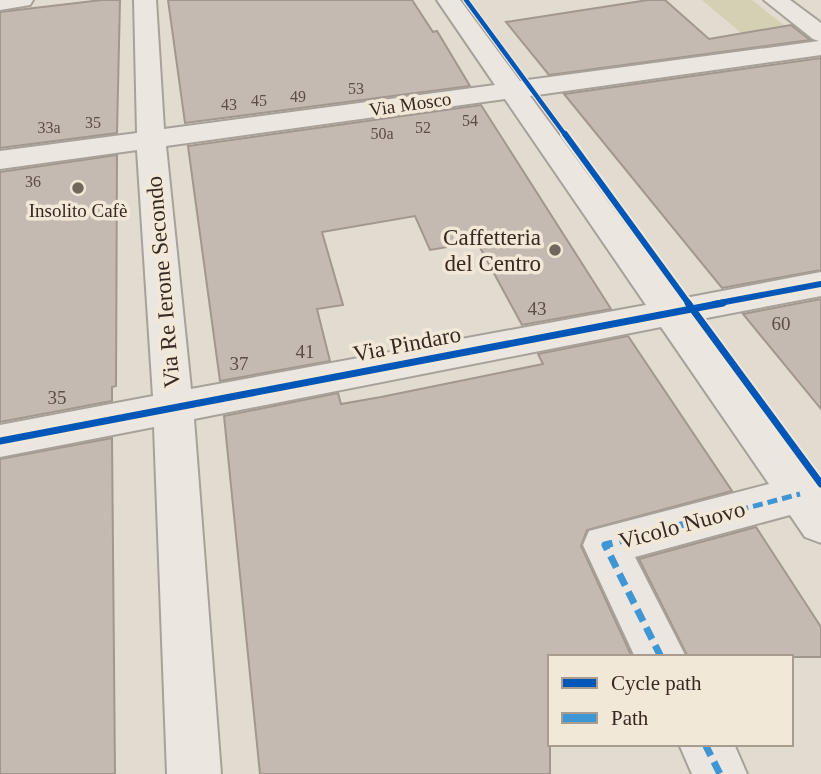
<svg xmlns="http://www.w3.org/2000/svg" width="821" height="774" font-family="Georgia,serif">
  <rect width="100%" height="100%" fill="#e2dbd0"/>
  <path fill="#d3d0b4" d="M 702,0 L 752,0 L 785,26 L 760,30 L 746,37 Z"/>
  <path fill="#c5bab1" stroke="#a2978f" stroke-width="2" d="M 102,0 L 120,0 L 117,133 L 0,148 L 0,12 Z
    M 168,0 L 412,0 L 433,32 L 437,31 L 470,86 L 185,123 Z
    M 648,0 L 665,0 L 709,39 L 791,25 L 810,40 L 549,75 L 506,22 Z
    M 821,58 L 821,270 L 722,288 L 564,94 Z
    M 481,105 L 611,309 L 522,325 L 477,242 L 430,250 L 415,216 L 322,232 L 343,305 L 317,309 L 330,361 L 220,381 L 188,146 Z
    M 117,155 L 116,386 L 112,387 L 112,401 L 0,422 L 0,172 Z
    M 821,299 L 821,409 L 743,314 Z
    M 628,336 L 732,491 L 587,530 L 581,546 L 632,657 L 550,657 L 550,774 L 260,774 L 224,416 L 338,393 L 341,404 L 381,397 L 543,364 L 538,354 Z
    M 112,438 L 115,774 L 0,774 L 0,459 Z
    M 756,527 L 821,627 L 821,657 L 688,657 L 639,559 Z"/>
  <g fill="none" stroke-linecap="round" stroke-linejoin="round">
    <defs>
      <path id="street" d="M 0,0 L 33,0 L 30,5 L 0,10 Z
        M 134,0 L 156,0 L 164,129 L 495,85 L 437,0 L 460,0 L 520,81 L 819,41 L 813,39 L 764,0 L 790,0 L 821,23 L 821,55 L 530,96 L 680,299 L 821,272 L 821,296 L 696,320 L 821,489 L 821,543 L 805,537 L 790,515 L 635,557 L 686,657 L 635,657 L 583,545 L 589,531 L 769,484 L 661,327 L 194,419 L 221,774 L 167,774 L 154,427 L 0,457 L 0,425 L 153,396 L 137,150 L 0,169 L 0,151 L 137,133 ZM 505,99 L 646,305 L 191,389 L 166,146 Z
        M 679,744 L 734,744 L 747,774 L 692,774 Z"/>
    </defs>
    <use href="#street" stroke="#a8a199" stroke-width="4"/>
    <use href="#street" fill="#ebe7e0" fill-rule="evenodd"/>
    <path stroke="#3e96d5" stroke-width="5" stroke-dasharray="10 5" stroke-linecap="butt" d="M 724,514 L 800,494"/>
    <path stroke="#3e96d5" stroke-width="7" stroke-dasharray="13 7" stroke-linecap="butt" d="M 661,657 L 605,545 L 730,512
      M 705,744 L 720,774"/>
    <defs>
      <path id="cycleway-far2" d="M 466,0 L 566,136"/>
      <path id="cycleway-far1" d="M 565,134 L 689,304
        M 714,304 L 821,284"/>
      <path id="cycleway" d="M 688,303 L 821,484
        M 0,441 L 723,303"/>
    </defs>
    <use href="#cycleway-far2" stroke="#f2e8d8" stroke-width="7"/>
    <use href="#cycleway-far1" stroke="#f2e8d8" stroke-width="10"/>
    <use href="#cycleway" stroke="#f2e8d8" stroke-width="11"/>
    <use href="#cycleway-far2" stroke="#0057b8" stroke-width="4.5"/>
    <use href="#cycleway-far1" stroke="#0057b8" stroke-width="6"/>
    <use href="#cycleway" stroke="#0057b8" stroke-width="7"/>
  </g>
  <g fill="#72675f" stroke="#f2e8d8" stroke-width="2.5">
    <circle cx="78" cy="188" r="7"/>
    <circle cx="555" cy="250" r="7"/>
  </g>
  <g text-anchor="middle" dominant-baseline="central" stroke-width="7" stroke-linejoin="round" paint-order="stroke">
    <g font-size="16" fill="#5a4d46">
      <text x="356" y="88">53</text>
      <text x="298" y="96">49</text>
      <text x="259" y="100">45</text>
      <text x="229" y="104">43</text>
      <text x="470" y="120">54</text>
      <text x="93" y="122">35</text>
      <text x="49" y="127">33a</text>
      <text x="423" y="127">52</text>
      <text x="382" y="133">50a</text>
      <text x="33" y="181">36</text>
    </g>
    <g font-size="19" fill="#362922" stroke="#f2e8d8">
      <text transform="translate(410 104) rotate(-8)">Via Mosco</text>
    </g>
    <g font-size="19" fill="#362922" stroke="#f2e8d8">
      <text x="78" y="210">Insolito Cafè</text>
    </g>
    <g font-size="19" fill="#5a4d46">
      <text x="537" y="308">43</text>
      <text x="781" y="323">60</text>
      <text x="305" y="351">41</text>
      <text x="239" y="363">37</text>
      <text x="57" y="397">35</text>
    </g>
    <g font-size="23" fill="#362922" stroke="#f2e8d8" text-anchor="end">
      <text x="541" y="237">Caffetteria<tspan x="541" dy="26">del Centro</tspan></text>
    </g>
    <g font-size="23" fill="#362922" stroke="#f2e8d8">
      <text transform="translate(163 282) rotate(-95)">Via Re Ierone Secondo</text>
      <text transform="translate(407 344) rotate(-11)">Via Pindaro</text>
      <text transform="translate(682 525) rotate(-15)">Vicolo Nuovo</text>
    </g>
  </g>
  <rect x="548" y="655" width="245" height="91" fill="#f2e8d8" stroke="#a79c8f" stroke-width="2"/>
  <rect x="562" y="678" width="35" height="10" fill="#0057b8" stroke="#a79c8f" stroke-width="2"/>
  <text x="611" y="690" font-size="21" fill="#362922">Cycle path</text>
  <rect x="562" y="713" width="35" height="10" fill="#3e96d5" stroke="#a79c8f" stroke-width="2"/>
  <text x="611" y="725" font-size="21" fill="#362922">Path</text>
</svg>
